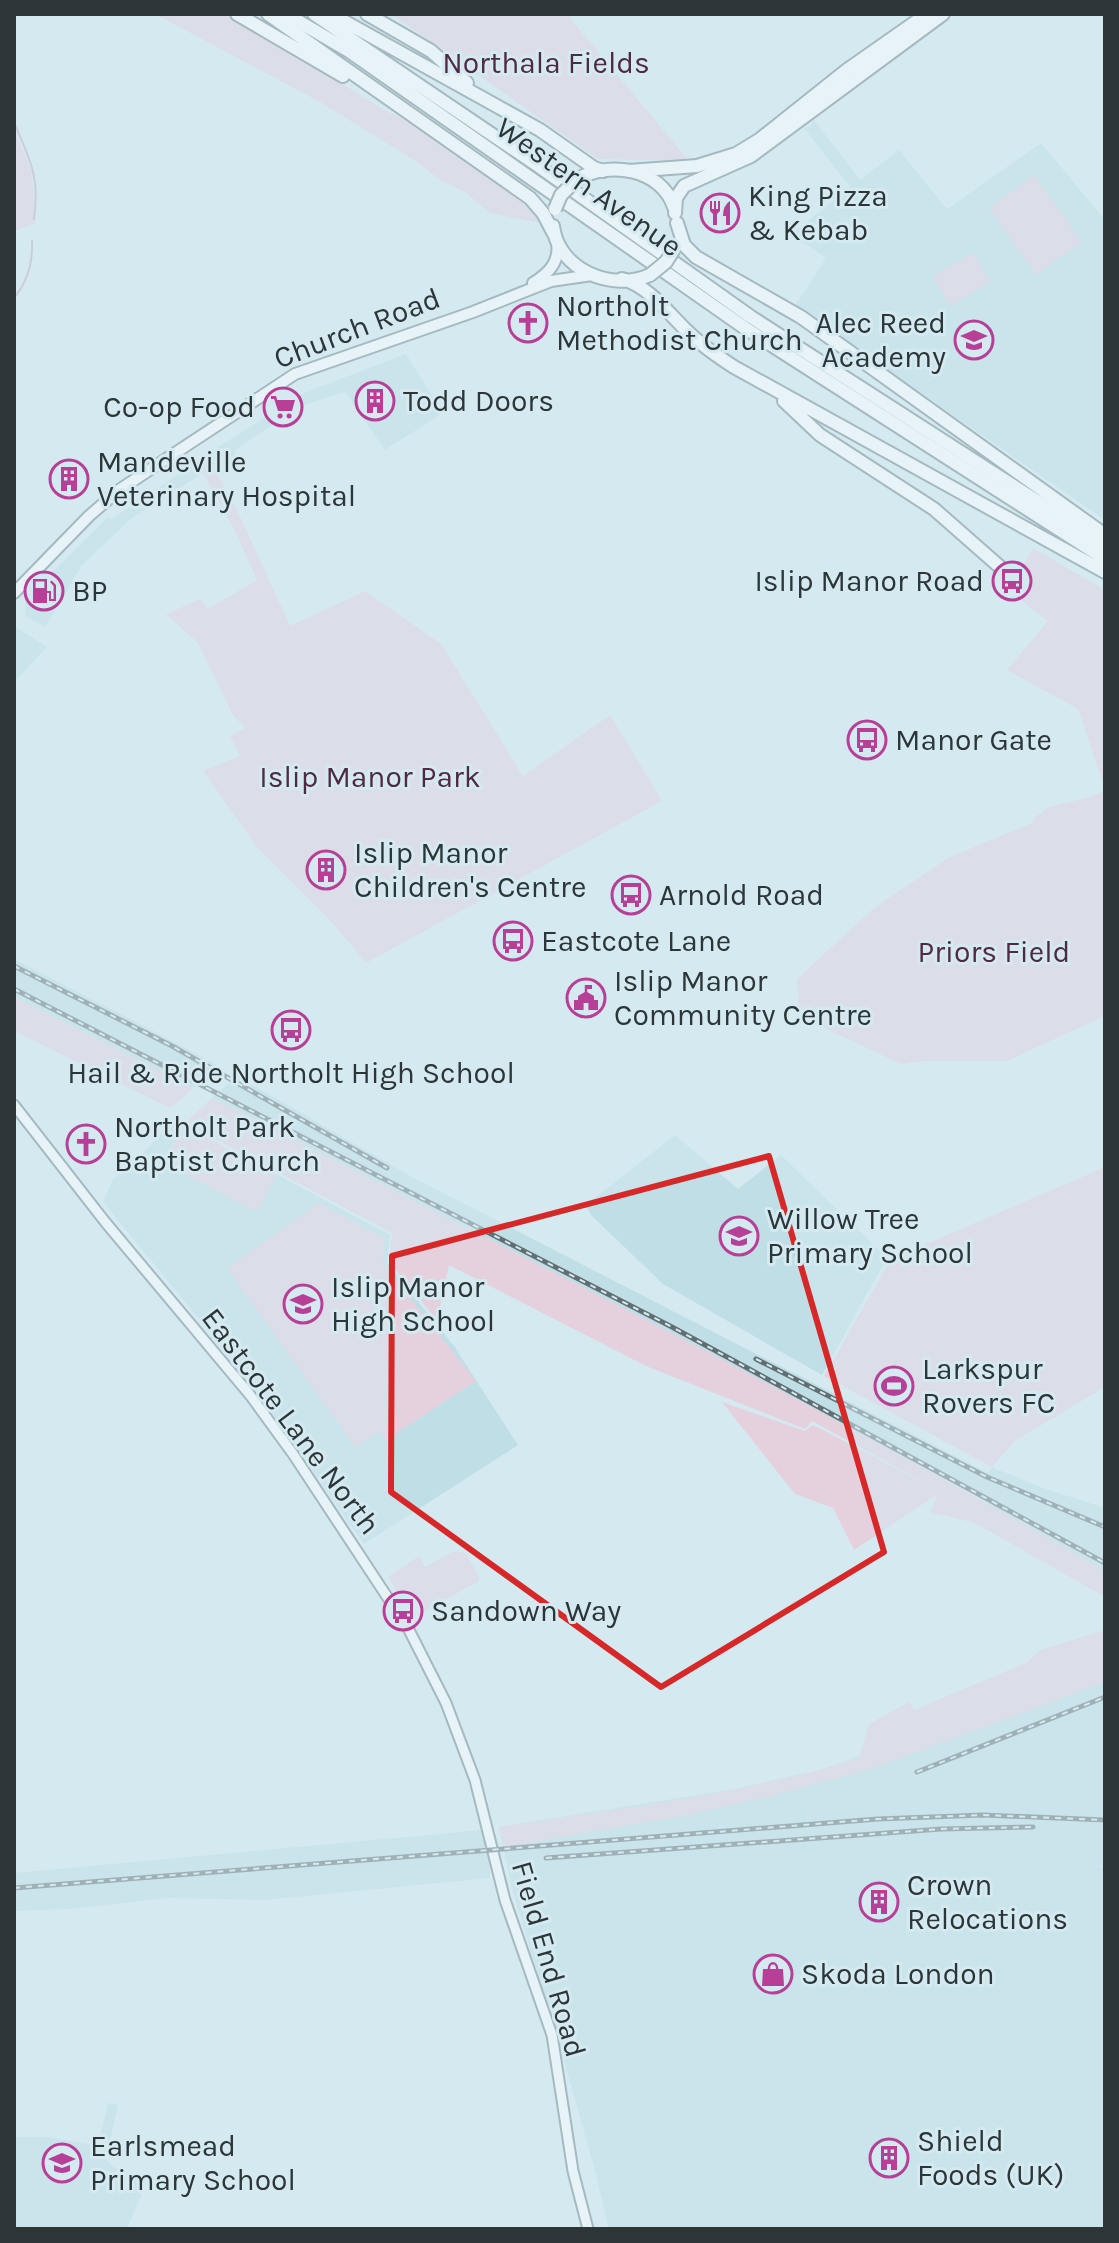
<svg xmlns="http://www.w3.org/2000/svg" width="1119" height="2243" font-family="Karla,sans-serif">
  <rect width="100%" height="100%" fill="#d4eaf0"/>
  <path fill="#bfdee6" d="M 814,120 L 860,180 L 899,150 L 947,209 L 1041,143 L 1105,220 L 1105,520 L 795,306 L 826,258 L 791,234 L 850,187 L 804,128 L 811,126 Z
    M 406,354 L 443,413 L 385,450 L 345,392 L 298,407 L 234,451 L 241,462 L 221,475 L 207,454 L 304,393 Z
    M 197,462 L 203,473 L 132,518 L 82,565 L 45,627 L 25,616 L 26,598 L 107,518 L 111,519 Z
    M 14,626 L 47,647 L 14,682 Z
    M 14,959 L 136,1022 L 219,1066 L 194,1088 L 14,997 Z
    M 237,1076 L 412,1177 L 988,1473 L 992,1467 L 1043,1488 L 1105,1508 L 1105,1584 L 976,1496 L 669,1332 L 212,1098 Z
    M 175,1120 L 390,1235 L 387,1263 L 454,1346 L 518,1445 L 364,1544 L 245,1375 L 103,1202 L 113,1179 L 135,1161 Z
    M 675,1135 L 738,1189 L 781,1155 L 887,1258 L 822,1375 L 663,1284 L 591,1215 L 586,1205 Z
    M 1105,1661 L 1105,1864 L 1099,1867 L 1105,1868 L 1105,2229 L 609,2229 L 593,2163 L 556,2032 L 513,1892 L 499,1827 L 734,1789 L 825,1769 Z
    M 482,1830 L 490,1865 L 490,1878 L 265,1900 L 167,1898 L 71,1909 L 14,1911 L 14,1873 Z
    M 108,2103 L 118,2105 L 106,2159 L 113,2167 L 147,2181 L 127,2229 L 14,2229 L 14,2137 L 47,2137 L 98,2146 Z"/>
  <path fill="#e5d0dd" d="M 155,14 L 223,14 L 277,43 L 384,110 L 417,125 L 519,197 L 537,212 L 541,223 L 490,213 L 465,192 L 440,180 L 417,162 L 320,102 Z
    M 391,14 L 572,14 L 570,18 L 689,161 L 598,159 Z
    M 14,129 L 32,173 L 35,224 L 14,231 Z
    M 1034,175 L 1082,242 L 1036,275 L 989,208 Z
    M 974,253 L 990,282 L 950,306 L 932,276 Z
    M 207,455 L 238,512 L 290,626 L 365,591 L 441,644 L 523,776 L 610,715 L 662,801 L 366,963 L 329,919 L 257,847 L 203,771 L 240,756 L 230,736 L 245,728 L 233,715 L 198,643 L 166,614 L 201,599 L 208,609 L 257,580 L 237,535 L 197,462 Z
    M 1033,548 L 1105,590 L 1105,789 L 1078,709 L 1007,670 L 1048,621 L 1009,591 Z
    M 1105,790 L 1105,1016 L 1007,1061 L 923,1061 L 901,1064 L 820,1026 L 799,1008 L 797,979 L 874,908 L 948,858 L 1034,822 L 1033,819 L 1049,807 L 1090,797 Z
    M 14,997 L 194,1088 L 170,1108 L 14,1031 Z
    M 212,1098 C 512,1251 814,1401 1105,1571 L 1105,1597 L 975,1523 L 930,1512 L 938,1494 L 854,1550 L 833,1508 L 795,1494 L 722,1402 L 805,1431 L 813,1425 L 940,1491 L 812,1421 L 805,1429 L 646,1366 L 449,1265 L 437,1320 L 389,1262 L 392,1233 L 185,1123 Z
    M 184,1125 L 277,1174 L 257,1212 L 164,1163 Z
    M 1105,1167 L 1105,1387 L 1016,1440 L 992,1467 L 824,1376 L 891,1259 Z
    M 319,1203 L 385,1239 L 383,1264 L 476,1381 L 386,1440 L 379,1432 L 355,1447 L 227,1268 Z
    M 454,1551 L 465,1553 L 479,1576 L 479,1581 L 421,1613 L 411,1613 L 388,1577 L 419,1556 L 425,1567 Z
    M 1105,1630 L 1105,1682 L 869,1770 L 771,1796 L 688,1815 L 504,1847 L 499,1827 C 619,1809 743,1795 859,1758 L 869,1724 L 909,1702 L 914,1710 L 1028,1662 L 1040,1650 Z"/>
  <g fill="none" stroke-linecap="round" stroke-linejoin="round">
    <path stroke="#c6aabc" stroke-width="2" d="M 14,122 C 30,161 40,175 34,219
      M 14,298 C 28,281 33,262 32,241"/>
    <defs>
      <path id="secondary" d="M 14,1105 L 106,1223 L 250,1395 L 293,1454 L 409,1630 L 446,1703 L 475,1780 L 505,1900 L 552,2035 L 573,2171 L 588,2229"/>
      <path id="primary" d="M 533,283 C 549,273 560,262 557,242
        M 14,593 L 89,516 L 119,490 L 295,374 L 473,312 L 551,281 L 592,275"/>
      <path id="highway" d="M 237,14 L 343,76
        M 268,14 L 530,198 L 543,213 L 554,234
        M 286,14 L 349,51 L 745,328 L 1105,559
        M 314,14 L 540,167 L 751,317 L 1105,545
        M 331,14 L 540,130 L 594,168 L 603,171
        M 367,14 L 431,51 L 467,83
        M 629,171 L 697,166 L 736,154 L 759,140 L 847,70 L 927,14
        M 576,180 C 608,160 661,168 674,207
        M 675,213 L 676,198 L 684,186 L 751,156 L 943,14
        M 677,223 L 684,245 L 696,257 L 801,317 L 1105,535
        M 553,226 C 558,270 612,292 650,275
        M 622,279 C 649,286 668,313 687,331 C 701,345 717,356 734,367 L 1105,572
        M 784,401 L 820,435 L 934,509 L 1000,567"/>
    </defs>
    <use href="#secondary" stroke="#6c8085" stroke-width="13"/>
    <use href="#primary" stroke="#6c8085" stroke-width="14"/>
    <use href="#highway" stroke="#6c8085" stroke-width="16"/>
    <use href="#secondary" stroke="#fff" stroke-width="9"/>
    <use href="#primary" stroke="#fff" stroke-width="10"/>
    <use href="#highway" stroke="#fff" stroke-width="12"/>
    <defs>
      <path id="rail" d="M 14,966 L 172,1046 L 387,1168
        M 14,989 L 672,1327 L 1105,1563
        M 756,1359 L 987,1477 L 1105,1527
        M 917,1772 L 1105,1697
        M 546,1858 L 941,1829 L 1033,1827
        M 14,1888 L 878,1819 L 983,1815 L 1105,1820"/>
    </defs>
    <use href="#rail" stroke="#616e72" stroke-width="5"/>
    <use href="#rail" stroke="#d4eaf0" stroke-width="2" stroke-dasharray="6" stroke-linecap="butt"/>
    <defs>
      <path id="highway-bridge" d="M 555,209 L 561,195 L 576,180
        M 650,275 L 666,262 L 674,249"/>
    </defs>
    <use href="#highway-bridge" stroke="#6c8085" stroke-width="16" stroke-linecap="butt"/>
    <use href="#highway-bridge" stroke="#fff" stroke-width="12"/>
  </g>
  <path d="M0 0H1119V2243H0ZM 769,1156 L 884,1552 L 661,1687 L 391,1492 L 392,1256 Z" fill="#d4eaf0" fill-opacity=".55" fill-rule="evenodd"/>
  <path fill="none" stroke="#d62828" stroke-width="6" stroke-linejoin="round" d="M 769,1156 L 884,1552 L 661,1687 L 391,1492 L 392,1256 Z"/>
  <defs>
    <symbol id="restaurant-ring" viewBox="-11 -11 22 22"><circle r="9.5" fill="#d4eaf0" stroke="#b74096" stroke-width="1.5"/><path d="M-5-6h1v4h1v-4h1v4h1v-4h1v5L-1.5 .5V6h-2V.5L-5-1ZM5-6V6H3V1.5H1.5Q1.5-4 5-6Z" fill="#b74096"/></symbol>
    <symbol id="church-ring" viewBox="-11 -11 22 22"><circle r="9.5" fill="#d4eaf0" stroke="#b74096" stroke-width="1.5"/><path d="M-1.2-6h2.4v3.5h3.3v2.4h-3.3V6h-2.4V-.1h-3.3v-2.4h3.3Z" fill="#b74096"/></symbol>
    <symbol id="school-ring" viewBox="-11 -11 22 22"><circle r="9.5" fill="#d4eaf0" stroke="#b74096" stroke-width="1.5"/><path d="M0-5L7-2L0 1L-7-2ZM-4 1L0 2.5L4 1V4Q0 6-4 4Z" fill="#b74096"/></symbol>
    <symbol id="building-ring" viewBox="-11 -11 22 22"><circle r="9.5" fill="#d4eaf0" stroke="#b74096" stroke-width="1.5"/><path d="M-4-6H4V6H1V3H-1V6H-4ZM-2.5-4.3h1.7v1.8h-1.7ZM.8-4.3h1.7v1.8H.8ZM-2.5-1h1.7V.8h-1.7ZM.8-1h1.7V.8H.8Z" fill="#b74096"/></symbol>
    <symbol id="supermarket-ring" viewBox="-11 -11 22 22"><circle r="9.5" fill="#d4eaf0" stroke="#b74096" stroke-width="1.5"/><path d="M-6-5.5h2.5l.6 2H6L4.5 2H-2.5L-4.4-4H-6ZM-1.5 3.2a1.3 1.3 0 1 0 .1 0ZM3 3.2a1.3 1.3 0 1 0 .1 0Z" fill="#b74096"/></symbol>
    <symbol id="bus-ring" viewBox="-11 -11 22 22"><circle r="9.5" fill="#d4eaf0" stroke="#b74096" stroke-width="1.5"/><path d="M-5-6H5V4H4V6H2V4H-2V6H-4V4H-5ZM-3.5-4V0h7V-4ZM-3.5 1.2v1.5H-2V1.2ZM2 1.2v1.5H3.5V1.2Z" fill="#b74096"/></symbol>
    <symbol id="fuel-ring" viewBox="-11 -11 22 22"><circle r="9.5" fill="#d4eaf0" stroke="#b74096" stroke-width="1.5"/><path d="M-5.5-6h7V0h2V4h1.3V-2.5L3-4.5l.8-.8L6-3V5H2.5V1h-1V6h-7ZM-4.2-4.7v3.2H.2V-4.7Z" fill="#b74096"/></symbol>
    <symbol id="civic-ring" viewBox="-11 -11 22 22"><circle r="9.5" fill="#d4eaf0" stroke="#b74096" stroke-width="1.5"/><path d="M-.6-6.5H3V-4.5H.6V-3L4-1V1h2V6H-6V1h2V-1L-.6-3ZM-1.2 2.5V6h2.4V2.5Z" fill="#b74096"/></symbol>
    <symbol id="stadium-ring" viewBox="-11 -11 22 22"><circle r="9.5" fill="#d4eaf0" stroke="#b74096" stroke-width="1.5"/><path d="M0-5a6.5 5 0 1 0 0 10a6.5 5 0 1 0 0-10ZM-3.5-1.8h7v3.6h-7Z" fill="#b74096"/></symbol>
    <symbol id="shop-ring" viewBox="-11 -11 22 22"><circle r="9.5" fill="#d4eaf0" stroke="#b74096" stroke-width="1.5"/><path d="M-5-2.5h2.3a2.7 3.5 0 0 1 5.4 0H5L5.5 6h-11ZM-1.5-2.5h3a1.5 2.3 0 0 0-3 0Z" fill="#b74096"/></symbol>
  </defs>
  <g fill-rule="evenodd">
    <use href="#restaurant-ring" x="698" y="191" width="44" height="44"/>
    <use href="#church-ring" x="506" y="301" width="44" height="44"/>
    <use href="#school-ring" x="952" y="318" width="44" height="44"/>
    <use href="#building-ring" x="353" y="379" width="44" height="44"/>
    <use href="#supermarket-ring" x="261" y="385" width="44" height="44"/>
    <use href="#building-ring" x="47" y="457" width="44" height="44"/>
    <use href="#bus-ring" x="990" y="559" width="44" height="44"/>
    <use href="#fuel-ring" x="22" y="569" width="44" height="44"/>
    <use href="#bus-ring" x="845" y="718" width="44" height="44"/>
    <use href="#building-ring" x="304" y="848" width="44" height="44"/>
    <use href="#bus-ring" x="609" y="873" width="44" height="44"/>
    <use href="#bus-ring" x="491" y="919" width="44" height="44"/>
    <use href="#civic-ring" x="564" y="976" width="44" height="44"/>
    <use href="#bus-ring" x="269" y="1008" width="44" height="44"/>
    <use href="#church-ring" x="64" y="1122" width="44" height="44"/>
    <use href="#school-ring" x="717" y="1214" width="44" height="44"/>
    <use href="#school-ring" x="281" y="1282" width="44" height="44"/>
    <use href="#stadium-ring" x="872" y="1364" width="44" height="44"/>
    <use href="#bus-ring" x="381" y="1589" width="44" height="44"/>
    <use href="#building-ring" x="857" y="1880" width="44" height="44"/>
    <use href="#shop-ring" x="751" y="1952" width="44" height="44"/>
    <use href="#building-ring" x="867" y="2136" width="44" height="44"/>
    <use href="#school-ring" x="40" y="2141" width="44" height="44"/>
  </g>
  <g text-anchor="middle" dominant-baseline="central" stroke-width="6" stroke-linejoin="round" paint-order="stroke">
    <g font-size="30" fill="#502943" stroke="#d4eaf0">
      <text x="546" y="63">Northala Fields</text>
      <text x="370" y="777">Islip Manor Park</text>
      <text x="994" y="952">Priors Field</text>
    </g>
    <g font-size="30" fill="#2c3537" stroke="#d4eaf0">
      <text transform="translate(589 187) rotate(35)">Western Avenue</text>
      <text transform="translate(357 328) rotate(-21)">Church Road</text>
      <text transform="translate(291 1421) rotate(53)">Eastcote Lane North</text>
      <text transform="translate(549 1959) rotate(74)">Field End Road</text>
    </g>
    <g font-size="30" fill="#2c3537" stroke="#d4eaf0" text-anchor="start">
      <text x="748" y="196">King Pizza<tspan x="748" dy="34">&amp; Kebab</tspan></text>
      <text x="556" y="306">Northolt<tspan x="556" dy="34">Methodist Church</tspan></text>
      <text x="946" y="323" text-anchor="end">Alec Reed<tspan x="946" dy="34">Academy</tspan></text>
      <text x="403" y="401">Todd Doors</text>
      <text x="255" y="407" text-anchor="end">Co-op Food</text>
      <text x="97" y="462">Mandeville<tspan x="97" dy="34">Veterinary Hospital</tspan></text>
      <text x="984" y="581" text-anchor="end">Islip Manor Road</text>
      <text x="72" y="591">BP</text>
      <text x="895" y="740">Manor Gate</text>
      <text x="354" y="853">Islip Manor<tspan x="354" dy="34">Children's Centre</tspan></text>
      <text x="659" y="895">Arnold Road</text>
      <text x="541" y="941">Eastcote Lane</text>
      <text x="614" y="981">Islip Manor<tspan x="614" dy="34">Community Centre</tspan></text>
      <text x="291" y="1073" text-anchor="middle">Hail &amp; Ride Northolt High School</text>
      <text x="114" y="1127">Northolt Park<tspan x="114" dy="34">Baptist Church</tspan></text>
      <text x="767" y="1219">Willow Tree<tspan x="767" dy="34">Primary School</tspan></text>
      <text x="331" y="1287">Islip Manor<tspan x="331" dy="34">High School</tspan></text>
      <text x="922" y="1369">Larkspur<tspan x="922" dy="34">Rovers FC</tspan></text>
      <text x="431" y="1611">Sandown Way</text>
      <text x="907" y="1885">Crown<tspan x="907" dy="34">Relocations</tspan></text>
      <text x="801" y="1974">Skoda London</text>
      <text x="917" y="2141">Shield<tspan x="917" dy="34">Foods (UK)</tspan></text>
      <text x="90" y="2146">Earlsmead<tspan x="90" dy="34">Primary School</tspan></text>
    </g>
  </g>
  <rect width="1119" height="2243" fill="none" stroke="#2c3537" stroke-width="32"/>
</svg>
